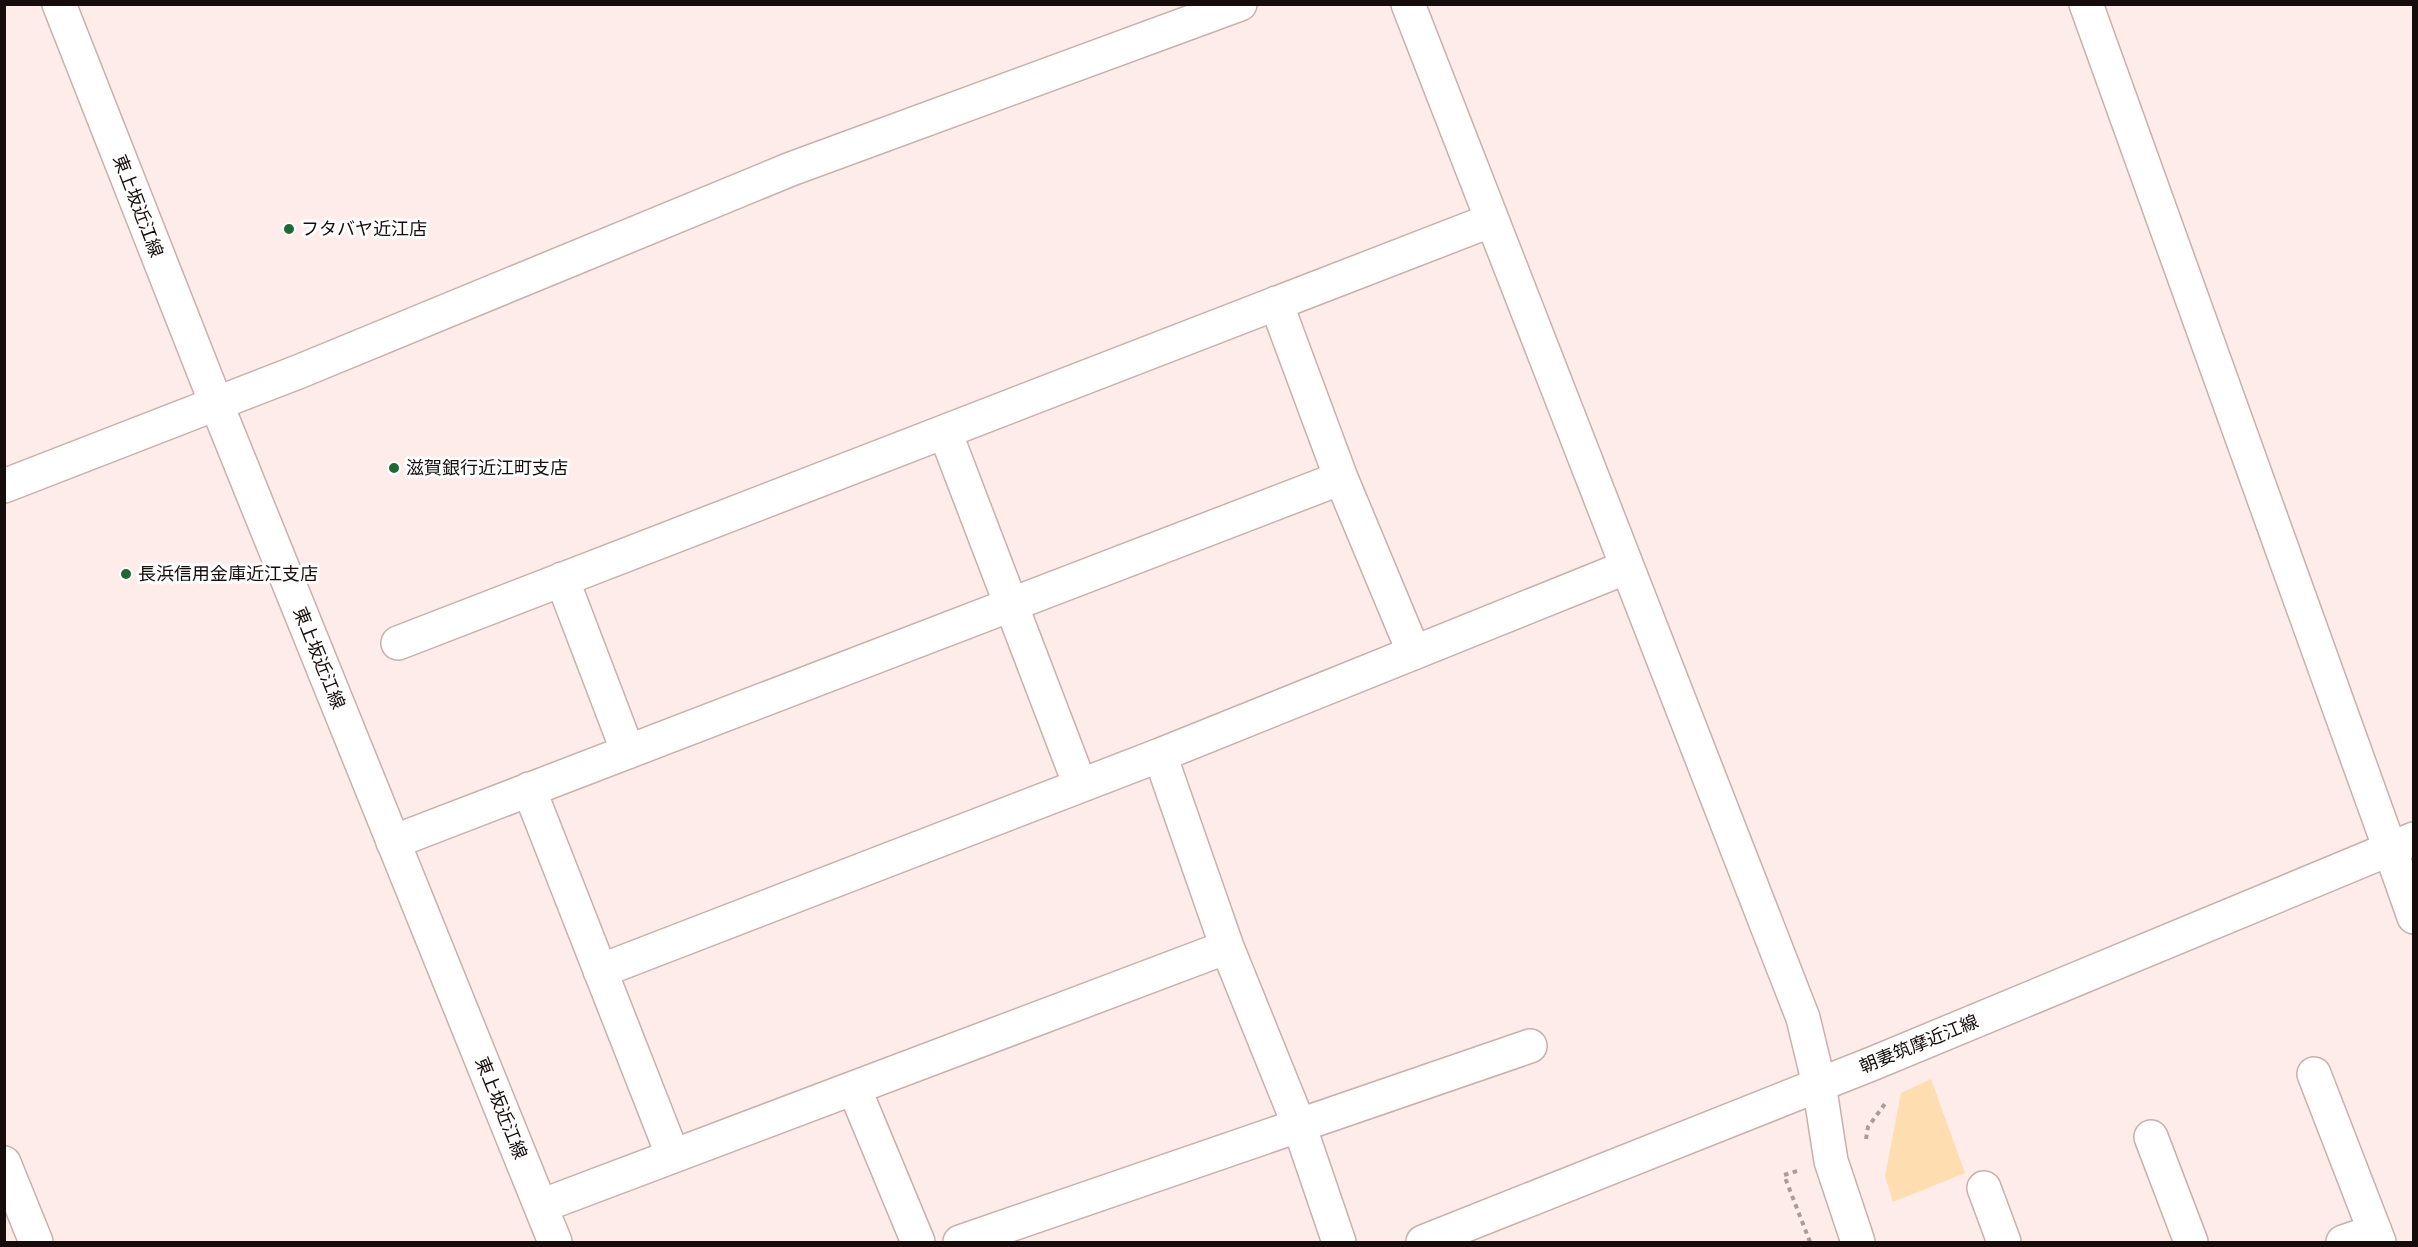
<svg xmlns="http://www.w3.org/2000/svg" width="2418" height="1247" font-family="'Times New Roman','Noto Sans JP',serif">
  <rect width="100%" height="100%" fill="#fdecea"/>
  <path fill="#fedeb1" d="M 1931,1079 L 1965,1173 L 1893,1202 L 1885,1176 L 1901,1093 Z"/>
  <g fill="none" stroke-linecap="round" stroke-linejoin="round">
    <defs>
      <path id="minor" d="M 1408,4 L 1803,1018 L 1819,1084 L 1831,1161 L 1858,1242
        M 2086,4 L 2390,849
        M 1276,303 L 1341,478 L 1414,653
        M 945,432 L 1080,785
        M 4,486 L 298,372 L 791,169 L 1240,4
        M 562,579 L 628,752
        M 398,643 L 1492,220
        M 529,789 L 673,1156
        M 393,842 L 1341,478
        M 600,971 L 1160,755
        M 2314,1074 L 2379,1242
        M 854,1088 L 918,1242
        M 2151,1137 L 2191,1242
        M 4,1163 L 36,1242
        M 1984,1188 L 2004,1242
        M 541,1206 L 1227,947
        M 960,1242 L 1530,1046
        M 1339,1242 L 1299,1125 L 1227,947 L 1160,755 L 1627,567
        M 2343,1242 L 2375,1231"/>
      <path id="major" d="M 59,4 L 216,403 L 555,1242
        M 2390,849 L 2414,917
        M 1423,1242 L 1874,1063 L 2414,839"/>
    </defs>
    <use href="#minor" stroke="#caafac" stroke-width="36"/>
    <use href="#major" stroke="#caafac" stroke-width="36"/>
    <path stroke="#aa9c9a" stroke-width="4" stroke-dasharray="4.5 4.5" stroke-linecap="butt" d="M 1866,1139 L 1868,1127 L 1887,1101
      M 1797,1171 L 1784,1175 L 1810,1242"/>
    <use href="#minor" stroke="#fff" stroke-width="33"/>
    <use href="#major" stroke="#fff" stroke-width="33"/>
  </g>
  <g fill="#1f6836" stroke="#fefefe" stroke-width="2">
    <circle cx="289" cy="229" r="6"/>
    <circle cx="394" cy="468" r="6"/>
    <circle cx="126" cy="574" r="6"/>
  </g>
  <g text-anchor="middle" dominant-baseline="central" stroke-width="6" stroke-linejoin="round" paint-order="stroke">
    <g font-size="18" fill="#150c0b" stroke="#fefefe">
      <text transform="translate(138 206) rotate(69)">東上坂近江線</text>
      <text transform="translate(319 658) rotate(68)">東上坂近江線</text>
      <text transform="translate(1919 1044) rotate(-22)">朝妻筑摩近江線</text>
      <text transform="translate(501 1108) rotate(68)">東上坂近江線</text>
    </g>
    <g font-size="18" fill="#150c0b" stroke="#fefefe" text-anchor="start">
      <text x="301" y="229">フタバヤ近江店</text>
      <text x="406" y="468">滋賀銀行近江町支店</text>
      <text x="138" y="574">長浜信用金庫近江支店</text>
    </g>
  </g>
  <rect width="2418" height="1247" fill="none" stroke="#150c0b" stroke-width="12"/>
</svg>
